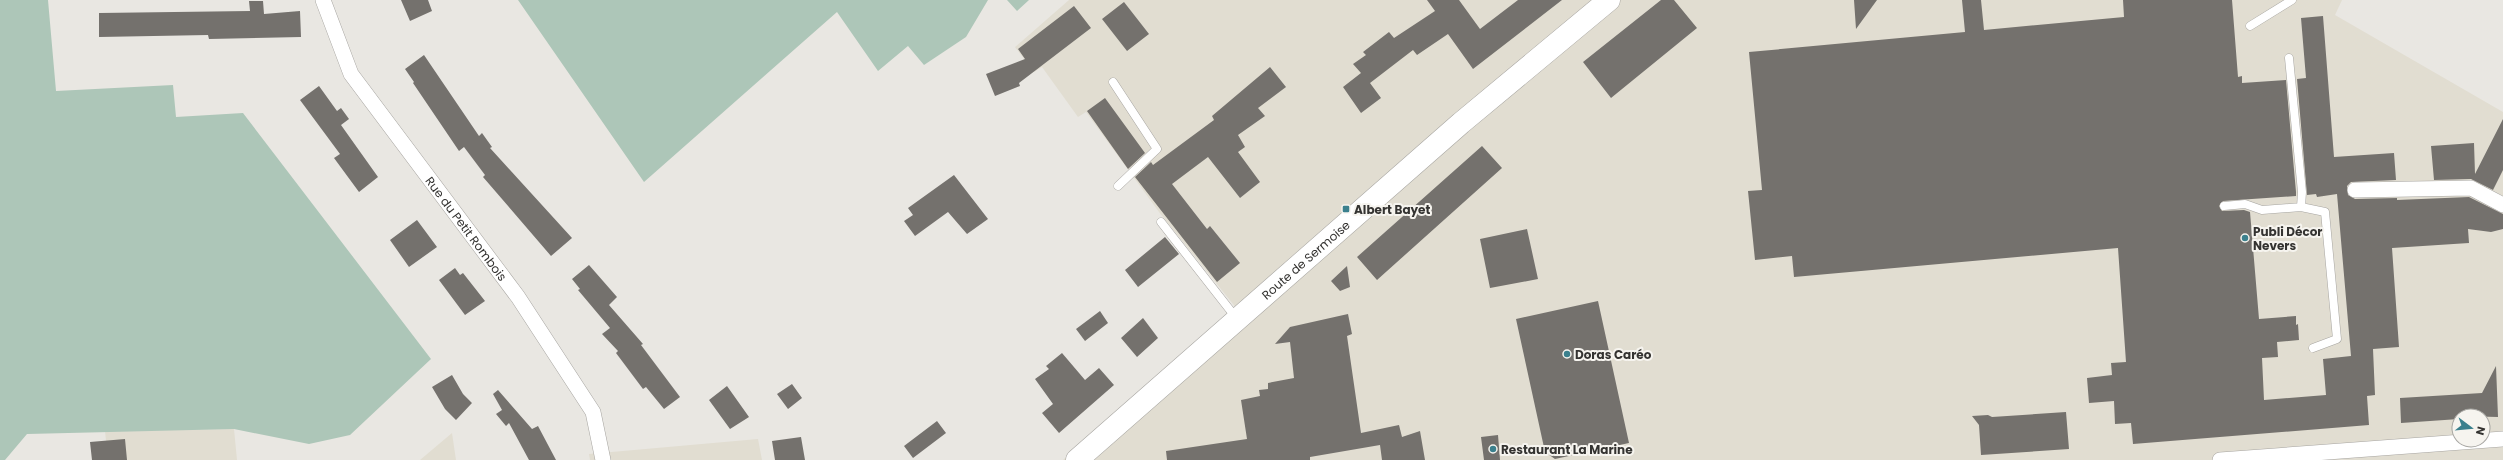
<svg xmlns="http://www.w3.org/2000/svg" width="2503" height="460" font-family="Poppins,sans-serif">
  <rect width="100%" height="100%" fill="#e9e7e2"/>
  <path fill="#e1ddd1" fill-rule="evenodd" d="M 1069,0 L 2342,0 L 2335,15 L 2503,112 L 2503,460 L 2333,460 L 2331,452 L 2220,460 L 1063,460 L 1237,309 L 1159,212 L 1086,112 L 1078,117 L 1042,67 L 1034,72 L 1015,47 ZM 2459,416 L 2483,416 L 2483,440 L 2459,440 Z
    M 234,429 L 237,460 L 108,460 L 105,431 Z
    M 452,433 L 456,460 L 420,460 Z
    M 758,439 L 762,460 L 590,460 L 589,454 Z"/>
  <path fill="#adc6b8" d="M 0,0 L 48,0 L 56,91 L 173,85 L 176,117 L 243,113 L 431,359 L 350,435 L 309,444 L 234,429 L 27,434 L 5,460 L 0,460 Z
    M 518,0 L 988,0 L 966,37 L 924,65 L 908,46 L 878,71 L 837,12 L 644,182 Z
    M 1007,0 L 1029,0 L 1017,11 Z"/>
  <path fill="#74716d" d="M 401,0 L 428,0 L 432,11 L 410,21 Z
    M 1427,0 L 1459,0 L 1480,29 L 1518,0 L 1562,0 L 1473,69 L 1448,34 L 1417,55 L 1413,50 L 1370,83 L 1381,98 L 1361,113 L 1343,87 L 1361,73 L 1353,64 L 1366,55 L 1363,52 L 1389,32 L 1394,38 L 1435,11 Z
    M 1661,0 L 1674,0 L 1697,28 L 1611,98 L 1583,62 Z
    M 1854,0 L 1877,0 L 1856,29 Z
    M 1962,0 L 1981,0 L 1984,30 L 2124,17 L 2123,0 L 2232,0 L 2238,77 L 2242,76 L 2242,83 L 2286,80 L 2296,192 L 2296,196 L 2223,201 L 2219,206 L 2222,211 L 2244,210 L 2250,212 L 2259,319 L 2296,316 L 2296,325 L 2298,324 L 2299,340 L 2277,342 L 2278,357 L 2262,358 L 2264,400 L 2326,395 L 2323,359 L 2351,356 L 2337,194 L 2317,197 L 2316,194 L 2307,195 L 2297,79 L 2306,78 L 2301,18 L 2323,16 L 2334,157 L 2394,153 L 2396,180 L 2351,182 L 2347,186 L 2348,195 L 2355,199 L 2397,198 L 2397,200 L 2469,197 L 2503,214 L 2503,229 L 2491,232 L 2468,229 L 2469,243 L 2392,248 L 2399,347 L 2373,349 L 2375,395 L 2367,396 L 2369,425 L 2133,444 L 2131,423 L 2115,424 L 2114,401 L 2089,403 L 2087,378 L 2112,375 L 2111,363 L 2126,362 L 2118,248 L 1794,277 L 1792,256 L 1755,260 L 1748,191 L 1762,190 L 1749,52 L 1965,32 Z
    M 249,1 L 263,1 L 264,14 L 300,11 L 301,37 L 209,39 L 208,35 L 99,37 L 99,13 L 250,11 Z
    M 1124,2 L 1149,34 L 1127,51 L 1102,19 Z
    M 1074,6 L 1091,28 L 1019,83 L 1020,86 L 995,96 L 986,74 L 1025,59 L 1018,49 Z
    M 424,55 L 479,136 L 482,133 L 492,147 L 490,148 L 572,238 L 551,256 L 483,177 L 485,175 L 464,147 L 459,151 L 413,83 L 414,82 L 405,69 Z
    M 1270,67 L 1286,87 L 1258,108 L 1265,116 L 1238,135 L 1245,147 L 1238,152 L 1260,182 L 1240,198 L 1208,157 L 1172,184 L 1207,229 L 1210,226 L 1240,263 L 1217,282 L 1135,177 L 1151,162 L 1153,165 L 1214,120 L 1212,116 Z
    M 319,86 L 337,111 L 341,108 L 349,119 L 341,125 L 378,177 L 359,192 L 334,158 L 340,154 L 300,100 Z
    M 1105,98 L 1145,153 L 1128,169 L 1087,111 Z
    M 2503,119 L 2503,170 L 2493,190 L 2471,179 L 2434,180 L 2431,146 L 2474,143 L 2475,174 Z
    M 1482,146 L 1502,168 L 1377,280 L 1357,257 Z
    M 954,175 L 988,219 L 967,234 L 948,212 L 915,236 L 904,221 L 913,215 L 908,208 Z
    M 417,220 L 437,247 L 409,267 L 390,240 Z
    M 1527,229 L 1538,279 L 1490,288 L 1480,239 Z
    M 1165,237 L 1179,254 L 1138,287 L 1125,270 Z
    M 589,265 L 617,297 L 609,305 L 643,344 L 641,345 L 680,397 L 664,409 L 646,387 L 643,389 L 616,353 L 618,351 L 602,334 L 610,328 L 578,290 L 580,289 L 572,279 Z
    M 1347,266 L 1350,287 L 1340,291 L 1331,281 Z
    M 455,268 L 460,275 L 463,273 L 485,301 L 465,315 L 439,280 Z
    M 1598,301 L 1629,443 L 1555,459 L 1545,452 L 1516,319 Z
    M 1100,311 L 1108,323 L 1085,341 L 1076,329 Z
    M 1348,314 L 1352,334 L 1347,336 L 1361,433 L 1399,425 L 1402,437 L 1420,431 L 1425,460 L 1382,460 L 1380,445 L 1310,457 L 1310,460 L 1167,460 L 1166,451 L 1247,439 L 1241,400 L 1260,396 L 1259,390 L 1268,389 L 1268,383 L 1294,378 L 1290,342 L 1275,344 L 1290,327 Z
    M 1143,318 L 1158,338 L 1137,357 L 1121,338 Z
    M 1062,353 L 1085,380 L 1099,368 L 1114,385 L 1059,433 L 1042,413 L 1053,404 L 1035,379 L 1049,369 L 1046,366 Z
    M 2496,366 L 2498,417 L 2459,416 L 2459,419 L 2401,423 L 2400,398 L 2482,393 Z
    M 452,375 L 463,394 L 472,403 L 456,420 L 445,409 L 432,387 Z
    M 792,384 L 802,398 L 788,409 L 777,394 Z
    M 727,386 L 749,417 L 730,429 L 709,400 Z
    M 498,390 L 532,429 L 538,426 L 556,460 L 529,460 L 509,423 L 506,426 L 496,414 L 502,410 L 493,394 Z
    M 2066,412 L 2069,449 L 1981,455 L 1979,425 L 1972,416 L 1988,415 L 1992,417 Z
    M 937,421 L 946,433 L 913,458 L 904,446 Z
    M 1498,435 L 1500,460 L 1484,460 L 1481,437 Z
    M 801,437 L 805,460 L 775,460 L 772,441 Z
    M 125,439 L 127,460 L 92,460 L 90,442 Z"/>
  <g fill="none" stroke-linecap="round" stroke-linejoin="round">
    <defs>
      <path id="lane" d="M 2250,26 L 2292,0
        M 2289,58 L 2302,192 L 2301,207
        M 1113,82 L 1157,149 L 1118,186
        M 2224,206 L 2245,204 L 2262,210 L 2301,207 L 2325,212 L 2337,339 L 2313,348
        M 1161,222 L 1237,319"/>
      <g id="street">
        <path id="s1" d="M 323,0 L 351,74 L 518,297 L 593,412 L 603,460"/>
        <path d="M 2355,190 L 2471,188 L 2503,205"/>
        <path d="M 2220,460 L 2503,439"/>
      </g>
      <g id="secondary">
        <path id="s2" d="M 1077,460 L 1461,123 L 1609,0"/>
      </g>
    </defs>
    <use href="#lane" stroke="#a7a5a1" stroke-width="9"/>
    <use href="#street" stroke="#a7a5a1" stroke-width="16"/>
    <use href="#secondary" stroke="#a7a5a1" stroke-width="23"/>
    <use href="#lane" stroke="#fff" stroke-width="8"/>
    <use href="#street" stroke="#fff" stroke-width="15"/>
    <use href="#secondary" stroke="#fff" stroke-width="22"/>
  </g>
  <g fill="#3b808d" stroke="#f6f4ef" stroke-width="1.5">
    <rect x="1342" y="205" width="8" height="8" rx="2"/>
    <circle cx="2245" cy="238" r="4"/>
    <circle cx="1567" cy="354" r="4"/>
    <circle cx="1493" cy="449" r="4"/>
  </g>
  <g text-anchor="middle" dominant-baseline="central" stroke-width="4" stroke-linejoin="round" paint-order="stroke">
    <g font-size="12" font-weight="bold" fill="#343331" stroke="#f6f4ef" text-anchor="start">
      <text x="1354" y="209">Albert Bayet</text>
      <text x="2253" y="231">Publi Décor<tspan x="2253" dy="14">Nevers</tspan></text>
      <text x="1575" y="354">Doras Caréo</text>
      <text x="1501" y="449">Restaurant La Marine</text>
    </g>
    <g font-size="12" fill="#343331" stroke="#f6f4ef">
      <text stroke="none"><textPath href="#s1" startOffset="272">Rue du Petit Rombois</textPath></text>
      <text stroke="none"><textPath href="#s2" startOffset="304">Route de Sermoise</textPath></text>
    </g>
  </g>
  <g transform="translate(2471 428) rotate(106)"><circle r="19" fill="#f6f4ef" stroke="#a8a7a3"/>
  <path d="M0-3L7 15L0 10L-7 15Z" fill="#3b808d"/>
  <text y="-6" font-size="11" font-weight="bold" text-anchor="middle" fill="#343331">N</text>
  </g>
</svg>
